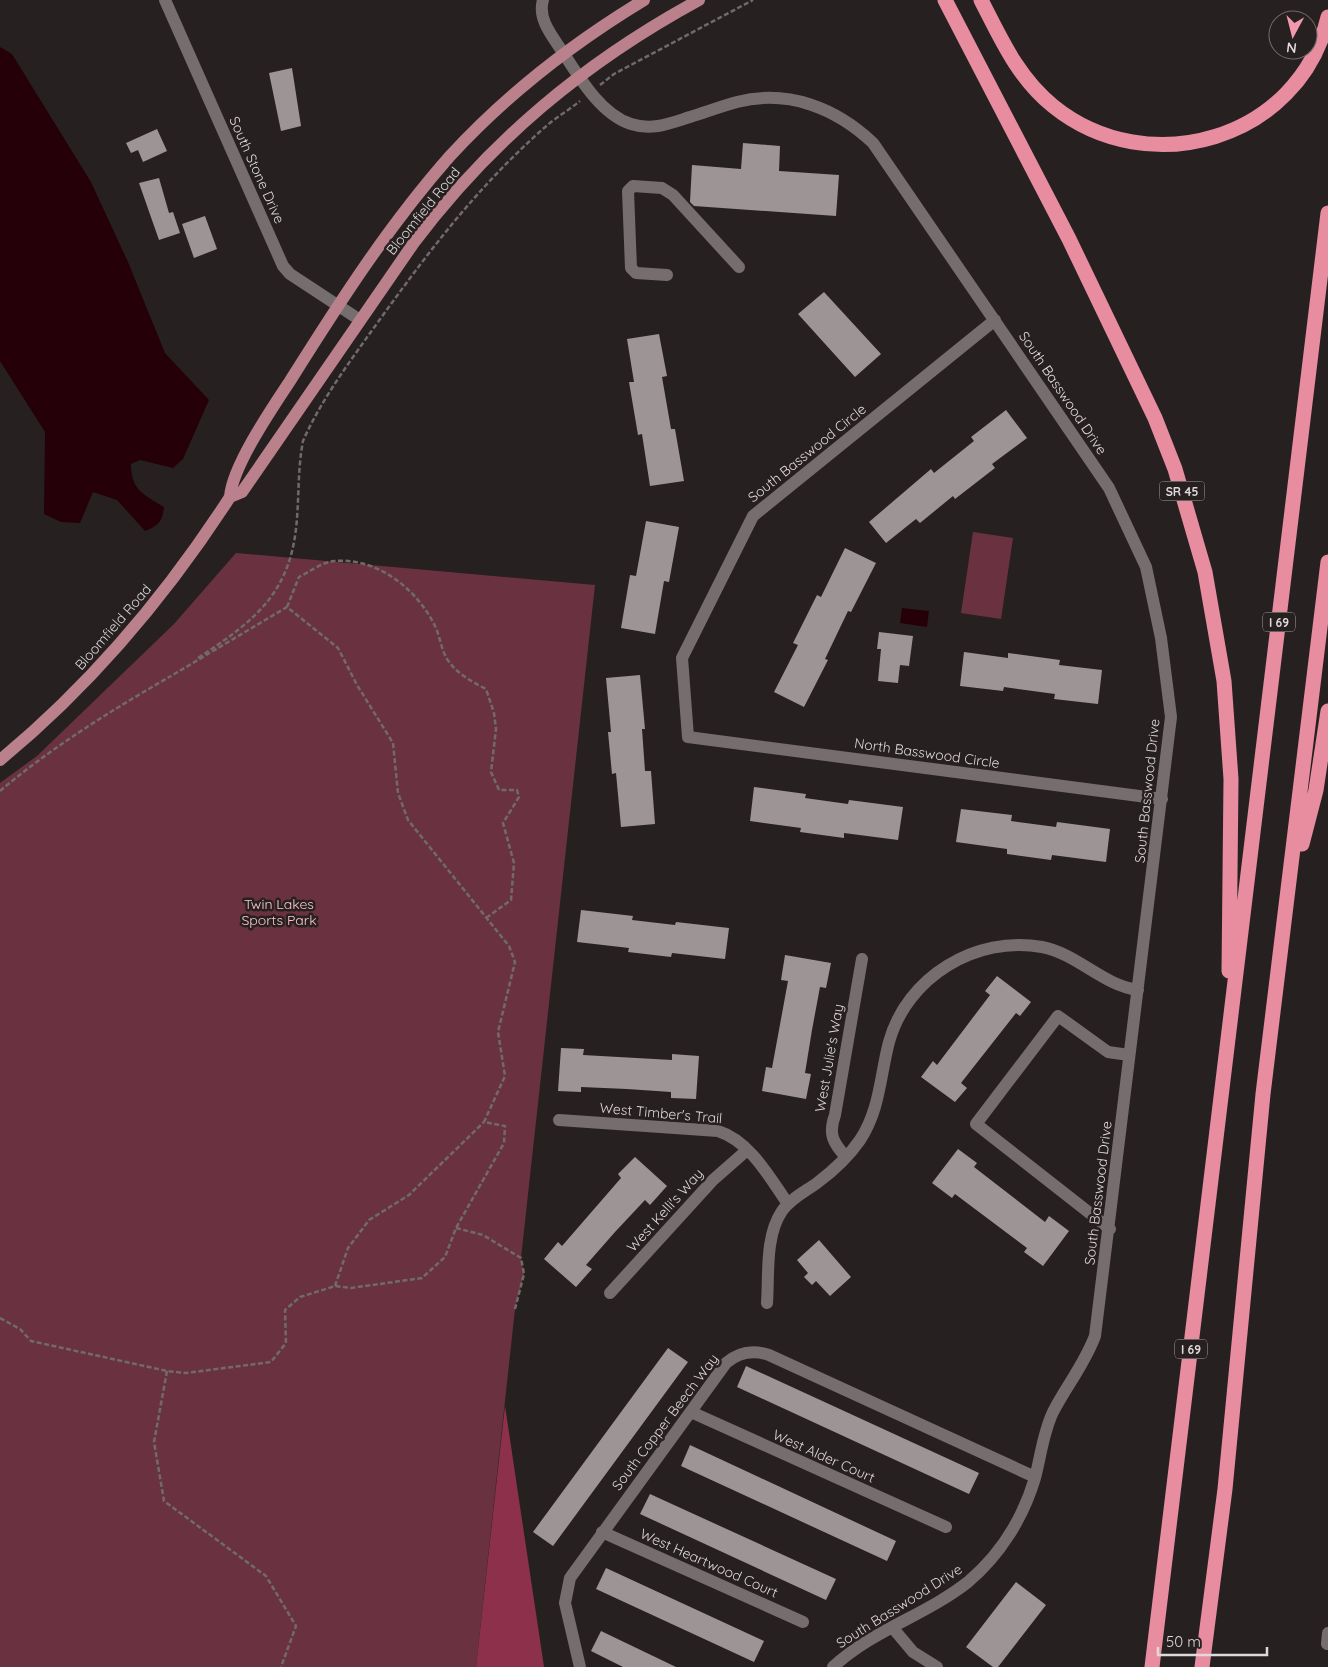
<svg xmlns="http://www.w3.org/2000/svg" width="1328" height="1667" font-family="Quicksand,sans-serif">
  <rect width="100%" height="100%" fill="#272021"/>
  <path fill="#6a3240" d="M 973,532 L 1013,538 L 1001,619 L 961,613 Z
    M 236,553 L 595,585 L 521,1258 L 524,1274 L 515,1309 L 476,1667 L 0,1667 L 0,783 L 37,756 L 174,624 Z"/>
  <path fill="#8d304c" d="M 505,1406 L 544,1667 L 476,1667 Z"/>
  <path fill="#250009" d="M 0,47 L 12,54 L 91,182 L 128,262 L 165,353 L 209,400 L 183,459 L 173,468 L 140,460 L 131,464 C 131,490 143,494 164,507 C 163,521 158,526 145,531 L 117,500 L 93,492 L 80,523 L 61,522 L 44,514 L 45,432 L 0,361 Z
    M 902,608 L 929,611 L 927,627 L 900,623 Z"/>
  <path fill="#9d9495" d="M 292,68 L 301,126 L 281,131 L 269,73 Z
    M 157,129 L 167,151 L 143,162 L 138,150 L 131,153 L 126,143 Z
    M 743,143 L 780,146 L 779,171 L 839,175 L 836,216 L 694,206 L 690,202 L 692,165 L 741,169 Z
    M 159,178 L 169,213 L 173,212 L 180,233 L 159,240 L 139,183 Z
    M 205,216 L 217,249 L 194,258 L 182,224 Z
    M 824,292 L 881,354 L 855,377 L 798,314 Z
    M 659,334 L 667,376 L 662,377 L 671,429 L 675,429 L 684,481 L 650,486 L 642,434 L 638,435 L 629,382 L 634,382 L 627,339 Z
    M 1006,410 L 1027,438 L 992,464 L 995,468 L 955,499 L 953,496 L 920,523 L 916,519 L 886,543 L 869,522 L 931,469 L 934,473 L 974,441 L 971,437 Z
    M 646,521 L 679,527 L 669,582 L 664,581 L 655,634 L 621,628 L 630,575 L 636,576 Z
    M 845,548 L 876,563 L 851,612 L 848,611 L 825,659 L 828,660 L 804,707 L 774,692 L 798,645 L 793,643 L 817,595 L 821,597 Z
    M 879,632 L 913,636 L 909,666 L 900,665 L 898,683 L 878,681 L 881,649 L 877,649 Z
    M 964,652 L 1008,658 L 1008,653 L 1060,660 L 1059,665 L 1102,670 L 1098,704 L 1054,699 L 1055,694 L 1004,687 L 1003,691 L 960,686 Z
    M 640,675 L 645,729 L 642,729 L 645,771 L 651,771 L 655,824 L 621,827 L 616,773 L 612,774 L 608,732 L 611,732 L 606,678 Z
    M 754,787 L 806,794 L 805,798 L 848,804 L 849,800 L 903,807 L 898,840 L 844,833 L 844,838 L 800,832 L 801,828 L 750,821 Z
    M 961,809 L 1012,815 L 1011,821 L 1056,827 L 1057,822 L 1110,829 L 1106,862 L 1052,855 L 1051,860 L 1007,854 L 1007,849 L 956,842 Z
    M 581,910 L 633,916 L 632,920 L 675,925 L 676,922 L 729,928 L 725,959 L 672,953 L 671,957 L 628,952 L 629,948 L 577,942 Z
    M 785,955 L 831,963 L 826,988 L 820,987 L 812,1030 L 805,1073 L 811,1074 L 806,1099 L 762,1091 L 766,1067 L 772,1068 L 788,981 L 781,980 Z
    M 997,976 L 1031,1002 L 1020,1016 L 1016,1013 L 961,1083 L 967,1088 L 955,1102 L 921,1077 L 933,1061 L 937,1065 L 990,995 L 985,991 Z
    M 561,1048 L 584,1049 L 583,1055 L 672,1060 L 672,1054 L 699,1056 L 696,1099 L 671,1098 L 671,1092 L 627,1089 L 581,1087 L 581,1092 L 558,1091 Z
    M 958,1149 L 977,1163 L 974,1167 L 1045,1222 L 1049,1216 L 1069,1231 L 1043,1266 L 1024,1252 L 1027,1248 L 955,1194 L 952,1198 L 932,1183 Z
    M 635,1157 L 667,1186 L 650,1205 L 645,1200 L 615,1232 L 586,1265 L 592,1269 L 576,1287 L 544,1259 L 558,1242 L 562,1246 L 621,1178 L 618,1174 Z
    M 819,1240 L 851,1277 L 830,1296 L 816,1281 L 812,1285 L 804,1277 L 808,1273 L 797,1260 Z
    M 668,1348 L 688,1362 L 553,1546 L 533,1532 Z
    M 746,1366 L 979,1473 L 969,1494 L 737,1387 Z
    M 690,1445 L 896,1541 L 887,1561 L 681,1466 Z
    M 650,1494 L 836,1579 L 826,1600 L 640,1514 Z
    M 606,1568 L 764,1641 L 754,1662 L 596,1589 Z
    M 1016,1582 L 1046,1605 L 998,1667 L 993,1667 L 966,1647 Z
    M 601,1631 L 676,1667 L 623,1667 L 591,1651 Z"/>
  <g fill="none" stroke-linecap="round" stroke-linejoin="round">
    <path stroke="#716a6b" stroke-width="2.5" stroke-dasharray="5 2.5" stroke-linecap="butt" d="M 600,85 L 614,74 L 753,0
      M 287,607 L 299,577 C 309,572 323,562 334,561 C 377,557 417,589 435,626 C 440,636 441,649 447,659 C 457,674 471,681 486,689 L 494,713 L 496,729 L 491,772 L 499,790 L 517,790 L 519,797 L 503,823 L 514,863 L 511,900 L 486,918
      M 198,658 C 256,620 292,592 297,518 C 299,492 298,467 303,441 C 320,402 348,364 373,329 C 426,255 475,189 544,128 C 555,118 569,110 580,101
      M 0,791 C 52,747 112,710 171,676
      M 456,1228 L 483,1235 L 521,1258 L 524,1274 L 515,1309
      M 335,1286 L 348,1248 L 369,1220 L 409,1195 L 484,1122
      M 0,1318 L 20,1329 L 31,1341 L 167,1371 L 186,1373 L 271,1362 L 286,1343 L 285,1310 L 300,1297 L 335,1286 L 351,1288 L 422,1278 L 445,1257 L 456,1228 L 504,1143 L 505,1126 L 484,1122 L 505,1076 L 498,1032 L 515,962 L 509,946 L 408,820 L 398,793 L 393,743 L 357,685 L 338,648 L 287,607 L 171,676
      M 167,1371 L 154,1442 L 164,1501 L 266,1576 L 296,1626 L 281,1667"/>
    <path stroke="#766d6f" stroke-width="12" d="M 165,0 L 283,266 L 290,274 L 360,320
      M 543,0 C 537,20 554,38 564,54 C 580,79 602,115 631,124 C 652,131 671,123 690,117 C 706,112 722,106 737,102 C 788,89 836,108 873,143 L 1109,488 L 1146,567 L 1161,638 L 1171,717 L 1095,1336 C 1084,1365 1067,1385 1053,1412 C 1043,1433 1041,1455 1035,1478 C 1023,1518 1000,1555 968,1582 C 926,1615 873,1630 833,1667
      M 667,275 L 636,273 L 631,268 L 628,191 L 633,186 L 662,188 L 673,195 L 739,267
      M 995,320 L 753,516 L 682,658 L 688,737 L 1162,799
      M 559,1120 L 718,1131 C 750,1141 770,1178 788,1204
      M 846,1157 C 833,1143 828,1134 835,1115 L 862,959
      M 1110,1229 L 976,1124 L 1058,1016 L 1108,1052 L 1129,1055
      M 610,1293 L 713,1180 L 746,1151
      M 767,1303 C 769,1274 765,1236 782,1211 C 790,1199 806,1191 817,1183 C 833,1171 849,1156 860,1140 C 880,1110 880,1076 889,1042 C 907,977 976,935 1042,947 C 1078,954 1102,985 1138,990
      M 691,1412 L 946,1527
      M 602,1532 L 803,1622
      M 892,1627 L 913,1652 L 937,1667
      M 1327,1644 L 1328,1633
      M 580,1667 L 565,1603 L 570,1578 L 726,1363 C 739,1352 754,1350 769,1355 L 1035,1477"/>
    <path stroke="#ba808c" stroke-width="12" d="M 230,497 L 242,492 L 413,244 C 491,140 585,62 699,0
      M 0,760 C 91,685 166,596 230,497 C 232,467 272,408 290,381 C 339,303 389,225 450,156 C 506,95 573,43 644,0"/>
    <path stroke="#e88ca0" stroke-width="15" d="M 945,0 L 1069,239 L 1155,418 L 1175,469 L 1205,572 L 1224,681 L 1231,779 L 1229,971
      M 981,0 C 1001,39 1018,78 1053,106 C 1148,183 1299,140 1328,17
      M 1302,844 L 1316,790 L 1328,711
      M 1152,1667 L 1328,213
      M 1202,1667 L 1225,1489 L 1263,1094 L 1328,562"/>
  </g>
  <g text-anchor="middle" dominant-baseline="central" stroke-width="5" stroke-linejoin="round" paint-order="stroke">
    <g fill="#272021" stroke="#a7a2a2" stroke-width="1">
      <rect x="1159.5" y="481.5" width="45" height="19" rx="4"/>
      <rect x="1263" y="612.5" width="32" height="19" rx="4"/>
      <rect x="1175" y="1339.5" width="32" height="19" rx="4"/>
    </g>
    <g font-size="12" font-weight="bold" fill="#ded9da">
      <text x="1182" y="491">SR 45</text>
      <text x="1279" y="622">I 69</text>
      <text x="1191" y="1349">I 69</text>
    </g>
    <g font-size="14" fill="#ded9da" stroke="#272021">
      <text transform="translate(257 170) rotate(66)">South Stone Drive</text>
      <text transform="translate(423 211) rotate(-51)">Bloomfield Road</text>
      <text transform="translate(1063 393) rotate(56)">South Basswood Drive</text>
      <text transform="translate(807 453) rotate(-39)">South Basswood Circle</text>
      <text transform="translate(113 627) rotate(-49)">Bloomfield Road</text>
      <text transform="translate(927 753) rotate(8)">North Basswood Circle</text>
      <text transform="translate(1147 791) rotate(-84)">South Basswood Drive</text>
      <text transform="translate(829 1058) rotate(-80)">West Julie's Way</text>
      <text transform="translate(661 1113) rotate(5)">West Timber's Trail</text>
      <text transform="translate(1098 1193) rotate(-83)">South Basswood Drive</text>
      <text transform="translate(665 1210) rotate(-48)">West Kelli's Way</text>
      <text transform="translate(665 1422) rotate(-53)">South Copper Beech Way</text>
      <text transform="translate(824 1456) rotate(24)">West Alder Court</text>
      <text transform="translate(709 1563) rotate(24)">West Heartwood Court</text>
      <text transform="translate(899 1606) rotate(-32)">South Basswood Drive</text>
    </g>
    <g font-size="14" fill="#fbc5cf" stroke="#272021">
      <text x="279" y="904">Twin Lakes<tspan x="279" dy="16">Sports Park</tspan></text>
    </g>
  </g>
  <g transform="translate(1293 35) rotate(187)"><circle r="24" fill="#272021" stroke="#706a6b"/>
  <path d="M0-4L9 19L0 12L-9 19Z" fill="#f29aad"/>
  <text y="-8" font-size="14" font-weight="bold" text-anchor="middle" fill="#ded9da">N</text>
  </g>
  <path d="M1158 1647v8h109v-8" fill="none" stroke="#ded9da" stroke-width="2.5"/>
  <text x="1166" y="1647" font-size="15" fill="#ded9da" stroke="#272021" stroke-width="4" paint-order="stroke">50 m</text>
</svg>
